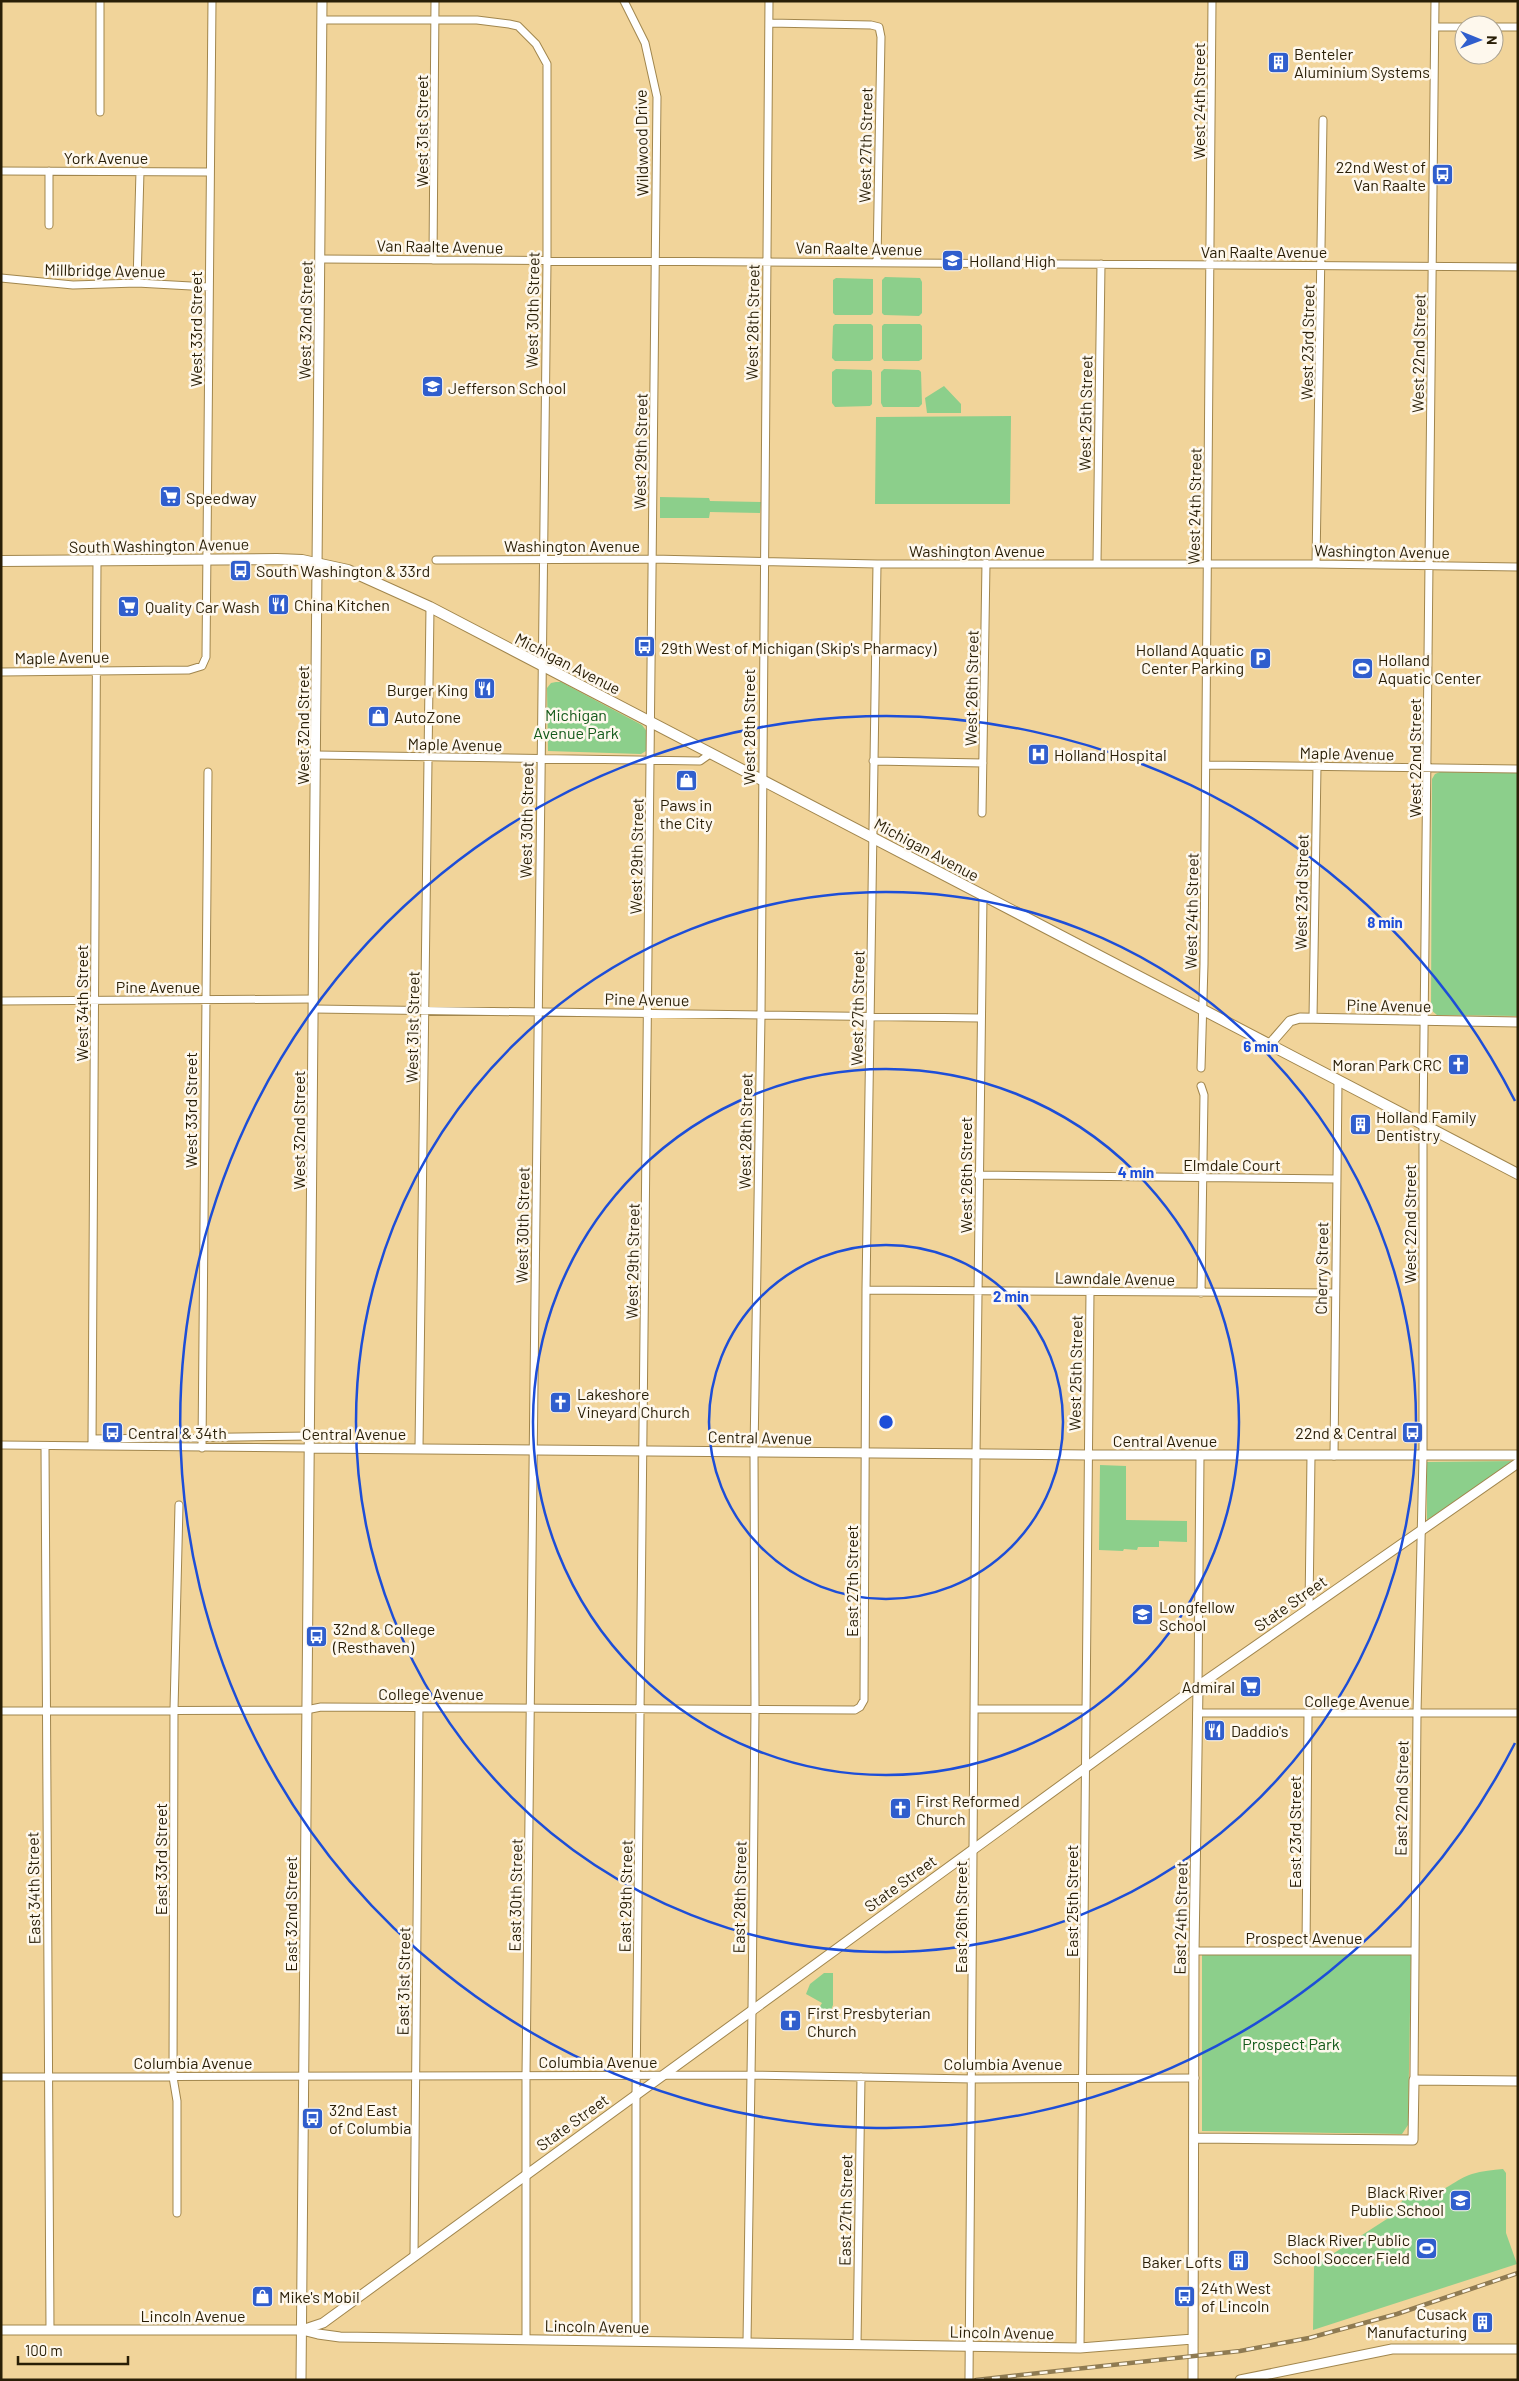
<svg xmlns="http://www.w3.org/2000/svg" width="1519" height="2381" font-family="Barlow,sans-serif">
  <rect width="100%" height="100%" fill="#f1d49a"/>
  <path fill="#8ccf8b" d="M 885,277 L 920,278 L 922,282 L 922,313 L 919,316 L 884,315 L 882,313 L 882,280 Z
    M 836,278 L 873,279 L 873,313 L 871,315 L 835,315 L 833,313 L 833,280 Z
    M 835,324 L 871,324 L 873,326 L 873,359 L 870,361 L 835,361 L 832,358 L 833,326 Z
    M 884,324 L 920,324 L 922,326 L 922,359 L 919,361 L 884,361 L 882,358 L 882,326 Z
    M 836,369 L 871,370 L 872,372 L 872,404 L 870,406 L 835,407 L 832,403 L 832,372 Z
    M 884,369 L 919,370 L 921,372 L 922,404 L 919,407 L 883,407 L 881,403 L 881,372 Z
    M 944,386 L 961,404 L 961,413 L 927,413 L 925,398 Z
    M 1011,416 L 1010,504 L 875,504 L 876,417 Z
    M 660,497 L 709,498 L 710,501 L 761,502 L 760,513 L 710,512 L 709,518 L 660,518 Z
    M 556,682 L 561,682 L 642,725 L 648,733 L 646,751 L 641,754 L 548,751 L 547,688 L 551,683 Z
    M 1440,772 L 1518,773 L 1518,1016 L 1437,1015 L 1431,1010 L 1432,779 L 1435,774 Z
    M 1514,1461 L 1427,1520 L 1427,1462 Z
    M 1100,1465 L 1126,1466 L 1126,1520 L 1187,1521 L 1187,1542 L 1159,1541 L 1159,1547 L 1138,1547 L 1137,1550 L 1124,1549 L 1123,1551 L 1099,1550 Z
    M 1202,1955 L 1411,1955 L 1408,2125 L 1402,2134 L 1202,2131 Z
    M 824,1973 L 833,1973 L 833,2005 L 830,2013 L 824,2016 L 816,2013 L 822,2003 L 806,1994 L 810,1984 Z
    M 1503,2169 L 1506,2173 L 1506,2233 L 1517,2264 L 1313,2330 L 1314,2266 L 1390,2217 L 1412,2188 C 1436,2204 1451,2180 1472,2174 C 1482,2171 1493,2170 1503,2169 Z"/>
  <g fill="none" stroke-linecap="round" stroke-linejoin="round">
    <defs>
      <path id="minor" d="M 624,1 L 645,43 L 657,97 L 636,2094 L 636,2341
        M 322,20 L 477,20 L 509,24 L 518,26 L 536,44 L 547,64 L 547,261 L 526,2076 L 526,2340
        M 769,23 L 871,25 L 879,27 L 881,37 L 877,262
        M 1435,27 L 1464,27
        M 1494,27 L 1518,27
        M 100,112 L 100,1
        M 1,171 L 210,172
        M 49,225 L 49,171
        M 321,259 L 1518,267
        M 433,260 L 435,1
        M 1,278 L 73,285 L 137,283 L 209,287
        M 137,283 L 140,171
        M 436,560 L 652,559 L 877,564 L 1316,564 L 1518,567
        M 1097,563 L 1101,264
        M 1316,564 L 1323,120
        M 1,672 L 189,670 L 202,666 L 206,657 L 212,1
        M 317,755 L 700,761 L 710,754
        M 873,761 L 983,763
        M 1206,765 L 1518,769
        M 982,813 L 986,563
        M 1,1001 L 314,999
        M 314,1009 L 980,1018
        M 1313,1018 L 1317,766
        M 1201,1068 L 1204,964 L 1212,1
        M 1201,1086 L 1204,1095 L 1201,1293
        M 978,1175 L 1336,1179
        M 866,1290 L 1334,1293
        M 93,1439 L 310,1436
        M 1,1445 L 310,1448
        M 92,1445 L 97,561
        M 45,1446 L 50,2330
        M 202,1448 L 208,772
        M 419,1448 L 430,607
        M 1334,1456 L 1338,1081
        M 1309,1608 L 1311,1456
        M 1198,1686 L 1200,1456
        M 975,1709 L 1086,1709
        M 1,1711 L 306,1710 L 321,1707 L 855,1710 L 860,1707 L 864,1700 L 866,1290 L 877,564
        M 1197,1713 L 1518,1713
        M 1194,1951 L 1415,1951
        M 1306,1951 L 1308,1714
        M 1,2077 L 750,2075 L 973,2079 L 1195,2078
        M 1414,2080 L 1417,1713 L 1423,1456 L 1423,1126 L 1435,1
        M 177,2213 L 177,2101 L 173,2077 L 174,1710 L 179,1505
        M 414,2257 L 419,1706
        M 747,2342 L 752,2009 L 755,1709 L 754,1452 L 761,1015 L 769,1
        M 857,2344 L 861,2077
        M 1080,2348 L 1090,1291
        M 969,2380 L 976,1454 L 983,896"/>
      <path id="tertiary" d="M 1270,1044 L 1290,1021 L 1300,1018 L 1518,1022
        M 310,1448 L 1088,1455 L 1518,1455
        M 1194,2138 L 1413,2140 L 1414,2080 L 1518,2081
        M 302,2330 L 318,2334 L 340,2337 L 1080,2348 L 1193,2339
        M 301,2380 L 322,1
        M 1193,2380 L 1194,1951 L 1198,1686
        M 1240,2380 L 1392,2349 L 1518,2349"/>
      <path id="secondary" d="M 1,2330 L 302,2330 L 323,2323 L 1188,1693 L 1518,1463"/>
      <path id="primary" d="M 1,561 L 277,559 L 302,560 L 348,570 L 430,607 L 1518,1174"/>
    </defs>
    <use href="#minor" stroke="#a1864d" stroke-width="9"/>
    <use href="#tertiary" stroke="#a1864d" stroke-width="11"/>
    <use href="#secondary" stroke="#a1864d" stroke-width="11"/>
    <use href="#primary" stroke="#a1864d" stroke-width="12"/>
    <use href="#minor" stroke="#fff" stroke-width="7"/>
    <use href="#tertiary" stroke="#fff" stroke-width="9"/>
    <use href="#secondary" stroke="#fff" stroke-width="9"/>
    <use href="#primary" stroke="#fff" stroke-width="10"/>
    <defs>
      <path id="rail" d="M 976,2380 L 1240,2351 L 1309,2338 L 1397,2314 L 1518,2273"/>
    </defs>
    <use href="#rail" stroke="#8f7b52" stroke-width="4.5"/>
    <use href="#rail" stroke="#fef8ed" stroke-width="2.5" stroke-dasharray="8" stroke-linecap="butt"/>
  </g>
  <g fill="none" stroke="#1d4ed8" stroke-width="2.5">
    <circle cx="886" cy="1422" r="177"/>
    <circle cx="886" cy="1422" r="353"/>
    <circle cx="886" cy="1422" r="530"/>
    <path d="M1515 1743A706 706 0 1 1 1515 1101"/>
  </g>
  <defs>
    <symbol id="building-square" viewBox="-11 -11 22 22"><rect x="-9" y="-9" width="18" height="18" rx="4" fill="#305ecd" stroke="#fef8ed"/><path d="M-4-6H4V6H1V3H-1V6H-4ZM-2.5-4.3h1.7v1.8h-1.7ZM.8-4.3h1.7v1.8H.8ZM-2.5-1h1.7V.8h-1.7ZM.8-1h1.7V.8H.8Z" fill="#fff"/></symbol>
    <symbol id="bus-square" viewBox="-11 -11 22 22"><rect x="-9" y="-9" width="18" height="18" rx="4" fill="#305ecd" stroke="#fef8ed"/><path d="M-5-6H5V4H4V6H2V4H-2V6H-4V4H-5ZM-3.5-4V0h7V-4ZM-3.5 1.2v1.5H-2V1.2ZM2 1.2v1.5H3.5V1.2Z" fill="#fff"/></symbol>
    <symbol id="school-square" viewBox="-11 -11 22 22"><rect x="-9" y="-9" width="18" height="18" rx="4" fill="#305ecd" stroke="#fef8ed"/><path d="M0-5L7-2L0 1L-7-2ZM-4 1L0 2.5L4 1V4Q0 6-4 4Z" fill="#fff"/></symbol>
    <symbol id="supermarket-square" viewBox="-11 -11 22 22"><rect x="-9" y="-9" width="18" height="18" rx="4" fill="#305ecd" stroke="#fef8ed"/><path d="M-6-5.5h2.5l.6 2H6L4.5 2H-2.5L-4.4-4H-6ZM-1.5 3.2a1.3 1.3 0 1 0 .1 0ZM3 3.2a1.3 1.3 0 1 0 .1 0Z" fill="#fff"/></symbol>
    <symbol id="restaurant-square" viewBox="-11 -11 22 22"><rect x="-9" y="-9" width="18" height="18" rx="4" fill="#305ecd" stroke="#fef8ed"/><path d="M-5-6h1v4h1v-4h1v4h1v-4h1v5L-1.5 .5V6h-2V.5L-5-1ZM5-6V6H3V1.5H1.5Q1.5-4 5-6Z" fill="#fff"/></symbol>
    <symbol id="parking-square" viewBox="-11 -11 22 22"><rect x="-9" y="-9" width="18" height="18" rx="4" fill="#305ecd" stroke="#fef8ed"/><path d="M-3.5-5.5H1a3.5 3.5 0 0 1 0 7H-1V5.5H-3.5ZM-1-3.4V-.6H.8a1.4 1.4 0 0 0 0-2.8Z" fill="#fff"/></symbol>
    <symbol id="stadium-square" viewBox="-11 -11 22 22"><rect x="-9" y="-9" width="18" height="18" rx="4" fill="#305ecd" stroke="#fef8ed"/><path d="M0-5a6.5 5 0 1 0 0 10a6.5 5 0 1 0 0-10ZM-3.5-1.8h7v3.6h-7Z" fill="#fff"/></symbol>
    <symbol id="shop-square" viewBox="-11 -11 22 22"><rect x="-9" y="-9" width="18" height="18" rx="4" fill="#305ecd" stroke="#fef8ed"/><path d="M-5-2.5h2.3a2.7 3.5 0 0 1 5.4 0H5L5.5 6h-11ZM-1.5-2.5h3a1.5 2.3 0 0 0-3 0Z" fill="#fff"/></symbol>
    <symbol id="hospital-square" viewBox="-11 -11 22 22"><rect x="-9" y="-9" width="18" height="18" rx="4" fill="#305ecd" stroke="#fef8ed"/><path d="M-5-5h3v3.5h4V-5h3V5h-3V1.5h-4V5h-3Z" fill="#fff"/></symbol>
    <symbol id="church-square" viewBox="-11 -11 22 22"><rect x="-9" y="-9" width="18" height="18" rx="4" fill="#305ecd" stroke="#fef8ed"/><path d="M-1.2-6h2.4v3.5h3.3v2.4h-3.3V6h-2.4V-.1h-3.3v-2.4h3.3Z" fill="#fff"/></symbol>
  </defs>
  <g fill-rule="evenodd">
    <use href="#building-square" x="1266" y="50" width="25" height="25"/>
    <use href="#bus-square" x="1430" y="162" width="25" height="25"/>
    <use href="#school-square" x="940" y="248" width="25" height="25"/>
    <use href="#school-square" x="420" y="374" width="25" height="25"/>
    <use href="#supermarket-square" x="158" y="484" width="25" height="25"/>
    <use href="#bus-square" x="228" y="558" width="25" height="25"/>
    <use href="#restaurant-square" x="266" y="592" width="25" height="25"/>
    <use href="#supermarket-square" x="116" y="594" width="25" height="25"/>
    <use href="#bus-square" x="632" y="634" width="25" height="25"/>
    <use href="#parking-square" x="1248" y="646" width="25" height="25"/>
    <use href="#stadium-square" x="1350" y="656" width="25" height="25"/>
    <use href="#restaurant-square" x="472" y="676" width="25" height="25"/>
    <use href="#shop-square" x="366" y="704" width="25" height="25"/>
    <use href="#hospital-square" x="1026" y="742" width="25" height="25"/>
    <use href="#shop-square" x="674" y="768" width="25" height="25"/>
    <use href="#church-square" x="1446" y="1052" width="25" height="25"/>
    <use href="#building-square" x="1348" y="1112" width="25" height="25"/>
    <use href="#church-square" x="548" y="1390" width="25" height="25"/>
    <use href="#bus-square" x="100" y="1420" width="25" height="25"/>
    <use href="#bus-square" x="1400" y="1420" width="25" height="25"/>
    <use href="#school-square" x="1130" y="1602" width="25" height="25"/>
    <use href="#bus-square" x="304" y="1624" width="25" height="25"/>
    <use href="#supermarket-square" x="1238" y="1674" width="25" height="25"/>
    <use href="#restaurant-square" x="1202" y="1718" width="25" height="25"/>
    <use href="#church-square" x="888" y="1796" width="25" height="25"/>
    <use href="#church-square" x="778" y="2008" width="25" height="25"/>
    <use href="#bus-square" x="300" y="2106" width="25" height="25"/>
    <use href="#school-square" x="1448" y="2188" width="25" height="25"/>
    <use href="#stadium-square" x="1414" y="2236" width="25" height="25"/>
    <use href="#building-square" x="1226" y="2248" width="25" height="25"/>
    <use href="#shop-square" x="250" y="2284" width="25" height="25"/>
    <use href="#bus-square" x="1172" y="2284" width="25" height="25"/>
    <use href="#building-square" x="1470" y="2310" width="25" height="25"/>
  </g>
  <g text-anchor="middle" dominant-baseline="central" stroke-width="5" stroke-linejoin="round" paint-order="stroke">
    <g font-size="16" fill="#291e06" stroke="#fef8ed" text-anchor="start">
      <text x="1294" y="53">Benteler<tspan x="1294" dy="18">Aluminium Systems</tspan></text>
      <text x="1426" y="166" text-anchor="end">22nd West of<tspan x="1426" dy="18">Van Raalte</tspan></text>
      <text x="969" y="260">Holland High</text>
      <text x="448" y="387">Jefferson School</text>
      <text x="186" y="497">Speedway</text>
      <text x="256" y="570">South Washington &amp; 33rd</text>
      <text x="294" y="604">China Kitchen</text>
      <text x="145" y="606">Quality Car Wash</text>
      <text x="661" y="647">29th West of Michigan (Skip's Pharmacy)</text>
      <text x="1244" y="649" text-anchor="end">Holland Aquatic<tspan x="1244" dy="18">Center Parking</tspan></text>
      <text x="1378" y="659">Holland<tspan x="1378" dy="18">Aquatic Center</tspan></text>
      <text x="468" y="689" text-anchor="end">Burger King</text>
      <text x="394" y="716">AutoZone</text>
      <text x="1054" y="754">Holland Hospital</text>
      <text x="686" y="804" text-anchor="middle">Paws in<tspan x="686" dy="18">the City</tspan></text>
      <text x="1442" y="1064" text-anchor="end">Moran Park CRC</text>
      <text x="1376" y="1116">Holland Family<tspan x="1376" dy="18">Dentistry</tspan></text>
      <text x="577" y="1393">Lakeshore<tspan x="577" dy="18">Vineyard Church</tspan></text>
      <text x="128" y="1432">Central &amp; 34th</text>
      <text x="1397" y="1432" text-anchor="end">22nd &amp; Central</text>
      <text x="1159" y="1606">Longfellow<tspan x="1159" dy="18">School</tspan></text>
      <text x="333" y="1628">32nd &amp; College<tspan x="333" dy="18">(Resthaven)</tspan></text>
      <text x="1235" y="1686" text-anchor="end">Admiral</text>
      <text x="1231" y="1730">Daddio's</text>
      <text x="916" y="1800">First Reformed<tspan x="916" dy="18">Church</tspan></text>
      <text x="807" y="2012">First Presbyterian<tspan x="807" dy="18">Church</tspan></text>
      <text x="329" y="2109">32nd East<tspan x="329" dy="18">of Columbia</tspan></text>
      <text x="1444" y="2191" text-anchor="end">Black River<tspan x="1444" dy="18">Public School</tspan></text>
      <text x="1410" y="2239" text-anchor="end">Black River Public<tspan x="1410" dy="18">School Soccer Field</tspan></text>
      <text x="1222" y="2261" text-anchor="end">Baker Lofts</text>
      <text x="1201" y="2287">24th West<tspan x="1201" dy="18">of Lincoln</tspan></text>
      <text x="279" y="2296">Mike's Mobil</text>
      <text x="1467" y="2313" text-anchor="end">Cusack<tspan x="1467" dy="18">Manufacturing</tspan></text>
    </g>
    <g font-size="16" fill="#291e06" stroke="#fef8ed">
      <text transform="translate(1198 101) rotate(-90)">West 24th Street</text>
      <text transform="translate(421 131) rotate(-90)">West 31st Street</text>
      <text transform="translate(641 143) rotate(-91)">Wildwood Drive</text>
      <text transform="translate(865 145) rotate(-89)">West 27th Street</text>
      <text x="106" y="157">York Avenue</text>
      <text transform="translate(440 246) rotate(1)">Van Raalte Avenue</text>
      <text transform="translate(859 248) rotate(1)">Van Raalte Avenue</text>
      <text x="1264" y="251">Van Raalte Avenue</text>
      <text transform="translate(105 270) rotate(1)">Millbridge Avenue</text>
      <text transform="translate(532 310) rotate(-89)">West 30th Street</text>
      <text transform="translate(305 320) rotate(-89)">West 32nd Street</text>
      <text transform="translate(752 322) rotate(-89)">West 28th Street</text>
      <text transform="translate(195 329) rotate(-90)">West 33rd Street</text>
      <text transform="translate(1307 342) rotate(-89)">West 23rd Street</text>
      <text transform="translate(1418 353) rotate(-89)">West 22nd Street</text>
      <text transform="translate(1085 413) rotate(-89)">West 25th Street</text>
      <text transform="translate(640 451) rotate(-89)">West 29th Street</text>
      <text transform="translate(1194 506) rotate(-89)">West 24th Street</text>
      <text transform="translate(159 545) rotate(-1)">South Washington Avenue</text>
      <text x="572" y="545">Washington Avenue</text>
      <text x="977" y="550">Washington Avenue</text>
      <text transform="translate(1382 551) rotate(1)">Washington Avenue</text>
      <text transform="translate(62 657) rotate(-1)">Maple Avenue</text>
      <text transform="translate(568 663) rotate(27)">Michigan Avenue</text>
      <text transform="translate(971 688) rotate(-89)">West 26th Street</text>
      <text transform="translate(302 725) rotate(-90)">West 32nd Street</text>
      <text transform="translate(748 727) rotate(-90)">West 28th Street</text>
      <text transform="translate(455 744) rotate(1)">Maple Avenue</text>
      <text transform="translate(1347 753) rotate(1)">Maple Avenue</text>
      <text transform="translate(1414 758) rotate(-90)">West 22nd Street</text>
      <text transform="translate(526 820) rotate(-89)">West 30th Street</text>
      <text transform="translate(927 849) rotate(28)">Michigan Avenue</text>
      <text transform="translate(636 856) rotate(-89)">West 29th Street</text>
      <text transform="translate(1301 892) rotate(-89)">West 23rd Street</text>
      <text transform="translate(1191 911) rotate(-89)">West 24th Street</text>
      <text x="158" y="986">Pine Avenue</text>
      <text transform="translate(647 999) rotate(1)">Pine Avenue</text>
      <text transform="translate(81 1003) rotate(-90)">West 34th Street</text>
      <text transform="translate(1389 1005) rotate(1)">Pine Avenue</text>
      <text transform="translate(857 1008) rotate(-89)">West 27th Street</text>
      <text transform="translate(412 1027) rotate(-89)">West 31st Street</text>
      <text transform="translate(190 1110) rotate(-90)">West 33rd Street</text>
      <text transform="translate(298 1130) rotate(-90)">West 32nd Street</text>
      <text transform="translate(745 1131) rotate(-89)">West 28th Street</text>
      <text x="1232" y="1164">Elmdale Court</text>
      <text transform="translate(965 1175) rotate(-90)">West 26th Street</text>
      <text transform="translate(1409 1224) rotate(-90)">West 22nd Street</text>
      <text transform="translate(522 1225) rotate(-89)">West 30th Street</text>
      <text transform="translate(632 1261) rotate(-89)">West 29th Street</text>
      <text transform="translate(1321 1268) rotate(-89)">Cherry Street</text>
      <text transform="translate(1115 1278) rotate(1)">Lawndale Avenue</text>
      <text transform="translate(1075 1373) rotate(-89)">West 25th Street</text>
      <text x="354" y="1433">Central Avenue</text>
      <text transform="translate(760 1437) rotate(1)">Central Avenue</text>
      <text x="1165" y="1440">Central Avenue</text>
      <text transform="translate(851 1581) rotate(-90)">East 27th Street</text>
      <text transform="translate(1290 1603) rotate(-35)">State Street</text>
      <text x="431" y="1693">College Avenue</text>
      <text x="1357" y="1700">College Avenue</text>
      <text transform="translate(1401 1798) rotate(-89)">East 22nd Street</text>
      <text transform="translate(1294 1832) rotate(-90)">East 23rd Street</text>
      <text transform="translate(160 1859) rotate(-90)">East 33rd Street</text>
      <text transform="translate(900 1883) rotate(-36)">State Street</text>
      <text transform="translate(33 1888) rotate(-91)">East 34th Street</text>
      <text transform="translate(515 1895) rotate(-89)">East 30th Street</text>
      <text transform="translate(625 1896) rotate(-89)">East 29th Street</text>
      <text transform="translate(739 1897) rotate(-89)">East 28th Street</text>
      <text transform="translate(1071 1901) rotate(-90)">East 25th Street</text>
      <text transform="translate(290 1914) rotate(-90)">East 32nd Street</text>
      <text transform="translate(960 1917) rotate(-90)">East 26th Street</text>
      <text transform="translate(1180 1918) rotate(-89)">East 24th Street</text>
      <text x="1304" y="1937">Prospect Avenue</text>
      <text transform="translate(403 1981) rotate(-89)">East 31st Street</text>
      <text x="598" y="2061">Columbia Avenue</text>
      <text x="193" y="2062">Columbia Avenue</text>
      <text x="1003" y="2063">Columbia Avenue</text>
      <text transform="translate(572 2122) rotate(-36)">State Street</text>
      <text transform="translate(845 2210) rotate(-89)">East 27th Street</text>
      <text x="193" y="2315">Lincoln Avenue</text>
      <text transform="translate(597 2326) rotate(1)">Lincoln Avenue</text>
      <text transform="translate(1002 2332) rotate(1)">Lincoln Avenue</text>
    </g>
    <g font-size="16" fill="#145a1a" stroke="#fef8ed">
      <text x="576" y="714">Michigan<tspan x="576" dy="18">Avenue Park</tspan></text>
      <text x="1291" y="2043">Prospect Park</text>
    </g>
  </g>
  <circle cx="886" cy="1422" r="8" fill="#1d4ed8" stroke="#fef8ed" stroke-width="2.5"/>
  <g font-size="15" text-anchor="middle" font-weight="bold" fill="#1d4ed8" stroke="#fef8ed" stroke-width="5" stroke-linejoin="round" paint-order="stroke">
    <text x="1385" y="928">8 min</text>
    <text x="1261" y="1052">6 min</text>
    <text x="1136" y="1178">4 min</text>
    <text x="1011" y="1302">2 min</text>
  </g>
  <rect width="1519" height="2381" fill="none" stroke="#291e06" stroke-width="5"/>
  <g transform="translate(1479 40) rotate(91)"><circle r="24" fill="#fef8ed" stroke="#a9a191"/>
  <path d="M0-4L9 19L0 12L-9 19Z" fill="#305ecd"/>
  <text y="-8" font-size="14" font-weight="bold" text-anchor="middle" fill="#291e06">N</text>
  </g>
  <path d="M18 2356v8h110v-8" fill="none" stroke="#291e06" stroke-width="2.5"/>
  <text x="25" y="2356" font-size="15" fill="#291e06" stroke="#fef8ed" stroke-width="4" paint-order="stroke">100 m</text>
</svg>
